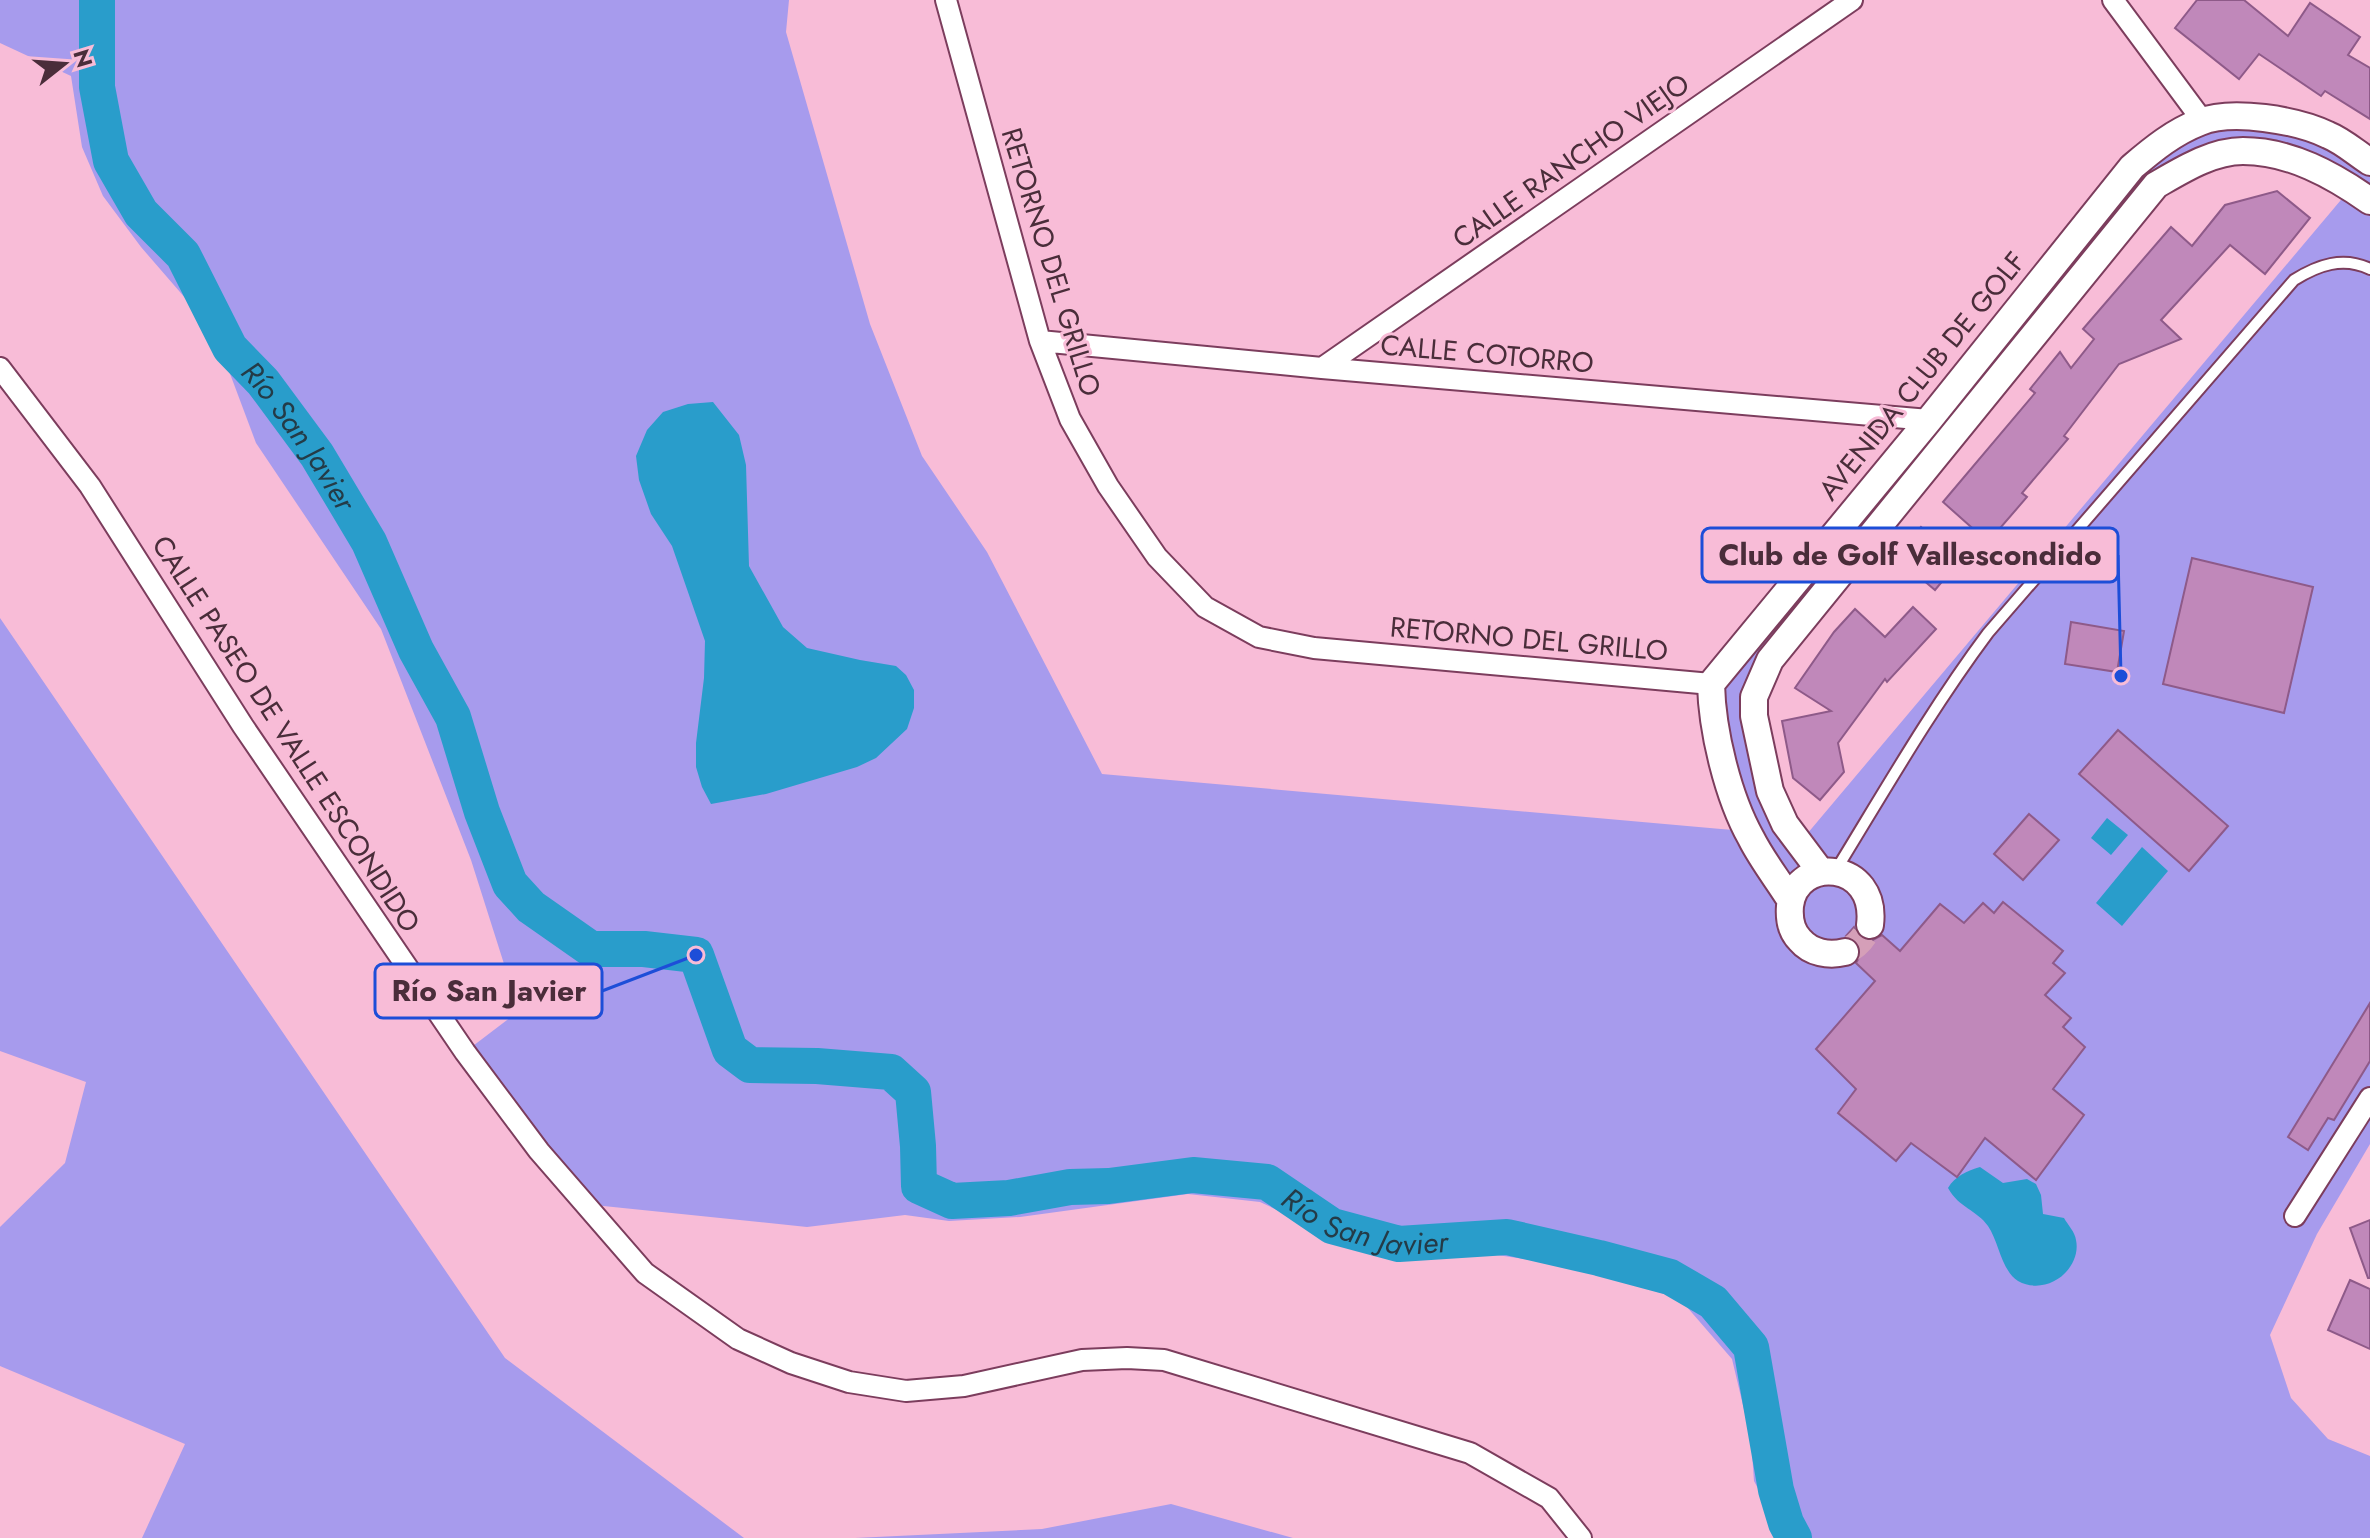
<svg xmlns="http://www.w3.org/2000/svg" width="2370" height="1538" font-family="Jost,sans-serif">
  <rect width="100%" height="100%" fill="#f8bcd7"/>
  <path fill="#a79bed" fill-rule="evenodd" d="M 0,0 L 789,0 L 786,32 L 870,324 L 922,456 L 987,552 L 1102,774 L 1721,829 L 1746,831 L 1711,684 L 2132,167 L 2240,116 L 2370,162 L 2370,1144 L 2317,1234 L 2270,1335 L 2291,1398 L 2328,1439 L 2370,1456 L 2370,1538 L 1784,1538 L 1754,1481 L 1751,1439 L 1732,1359 L 1680,1299 L 1580,1267 L 1497,1255 L 1422,1258 L 1370,1253 L 1260,1202 L 1188,1194 L 1020,1217 L 949,1221 L 905,1215 L 807,1227 L 584,1204 L 465,1052 L 519,1011 L 471,860 L 381,629 L 256,443 L 220,347 L 186,299 L 141,247 L 103,196 L 82,147 L 71,76 L 0,43 ZM 2289,158 L 2351,188 L 1807,834 L 1770,791 L 1754,716 L 1770,660 L 2186,167 Z
    M 0,618 L 505,1358 L 744,1538 L 142,1538 L 185,1444 L 0,1366 L 0,1227 L 65,1163 L 86,1082 L 0,1051 Z
    M 1171,1504 L 1293,1538 L 855,1538 L 1042,1529 Z"/>
  <path fill="#299dcb" d="M 713,402 L 739,435 L 746,465 L 749,566 L 783,627 L 807,648 L 860,660 L 896,666 L 906,675 L 914,690 L 914,708 L 907,729 L 876,758 L 857,767 L 766,794 L 711,804 L 702,787 L 696,767 L 696,743 L 704,678 L 705,641 L 672,546 L 651,514 L 639,480 L 636,456 L 647,430 L 663,412 L 688,404 Z
    M 2107,818 L 2128,835 L 2111,855 L 2091,838 Z
    M 2142,847 L 2168,871 L 2122,926 L 2096,903 Z
    M 1980,1167 L 2003,1183 L 2027,1179 L 2036,1184 L 2041,1195 L 2043,1214 L 2064,1218 C 2068,1225 2075,1232 2076,1240 C 2082,1269 2047,1297 2018,1281 C 2001,1270 1999,1242 1988,1226 C 1977,1210 1959,1208 1948,1188 C 1955,1176 1967,1171 1980,1167 Z"/>
  <g fill="none" stroke-linecap="round" stroke-linejoin="round">
    <path stroke="#299dcb" stroke-width="36" id="s1" d="M 97,0 L 97,87 L 111,161 L 141,213 L 183,255 L 230,348 L 263,382 L 317,455 L 369,542 L 416,650 L 453,717 L 482,812 L 510,884 L 531,907 L 591,949 L 644,949 L 696,955 L 730,1050 L 750,1065 L 817,1066 L 891,1072 L 913,1092 L 918,1146 L 919,1186 L 952,1201 L 1009,1198 L 1070,1187 L 1109,1186 L 1193,1175 L 1267,1182 L 1332,1226 L 1399,1244 L 1507,1237 L 1599,1258 L 1670,1277 L 1713,1302 L 1751,1347 L 1776,1490 L 1786,1523 L 1794,1538"/>
  </g>
  <path fill="#c088ba" stroke="#8e5a89" stroke-width="2" d="M 2197,0 L 2244,0 L 2288,36 L 2310,3 L 2360,37 L 2348,55 L 2370,68 L 2370,119 L 2325,91 L 2321,96 L 2259,54 L 2239,79 L 2175,28 Z
    M 2277,191 L 2310,218 L 2265,274 L 2230,245 L 2161,320 L 2181,339 L 2119,364 L 2064,436 L 2068,439 L 2022,493 L 2027,497 L 1988,542 L 1943,502 L 2035,393 L 2030,389 L 2060,352 L 2071,368 L 2094,339 L 2083,329 L 2171,227 L 2192,246 L 2225,205 Z
    M 1921,527 L 1960,560 L 1935,590 L 1896,557 Z
    M 2192,558 L 2313,587 L 2284,713 L 2163,684 Z
    M 1913,607 L 1936,629 L 1887,682 L 1885,679 L 1838,743 L 1844,772 L 1820,800 L 1793,778 L 1782,721 L 1831,711 L 1795,688 L 1834,632 L 1855,609 L 1885,637 Z
    M 2071,622 L 2124,631 L 2117,672 L 2065,664 Z
    M 2118,730 L 2228,826 L 2189,871 L 2079,774 Z
    M 2029,814 L 2059,840 L 2023,880 L 1994,854 Z
    M 2003,902 L 2063,951 L 2053,963 L 2065,973 L 2045,995 L 2071,1018 L 2063,1027 L 2085,1047 L 2053,1089 L 2084,1115 L 2036,1180 L 1985,1138 L 1957,1177 L 1911,1143 L 1896,1161 L 1838,1113 L 1856,1089 L 1816,1049 L 1875,981 L 1856,963 L 1860,956 L 1861,950 L 1858,942 L 1846,936 L 1854,927 L 1857,934 L 1863,939 L 1871,941 L 1882,935 L 1900,951 L 1940,904 L 1964,923 L 1983,903 L 1994,913 Z
    M 2370,1003 L 2370,1061 L 2334,1120 L 2328,1118 L 2308,1150 L 2288,1137 Z
    M 2370,1220 L 2370,1278 L 2368,1278 L 2350,1228 Z
    M 2350,1280 L 2370,1289 L 2370,1349 L 2328,1330 Z"/>
  <g fill="none" stroke-linecap="round" stroke-linejoin="round">
    <path stroke="#d59fb8" stroke-width="26" stroke-dasharray="26 13" stroke-linecap="butt" d="M 1845,952 C 1858,946 1864,938 1870,925"/>
    <defs>
      <path id="service" d="M 1836,870 C 1885,790 1932,708 1988,633 L 2294,280 C 2318,265 2343,256 2370,269"/>
      <path id="minor" d="M 946,0 L 1040,341 L 1070,419 L 1108,486 L 1157,557 L 1205,607 L 1259,637 L 1314,648 L 1711,684
        M 2113,0 L 2202,120
        M 1040,341 L 1322,368 L 1929,420
        M 0,368 L 90,486 L 243,726 L 465,1052 L 539,1151 L 645,1273 L 738,1339 L 791,1363 L 849,1382 L 906,1391 L 964,1386 L 1082,1360 L 1127,1358 L 1164,1360 L 1470,1453 L 1549,1498 L 1581,1538
        M 1322,368 L 1852,0
        M 2295,1216 L 2370,1098"/>
      <path id="tertiary" d="M 1821,872 L 1785,824 L 1770,791 L 1754,716 L 1754,697 L 1770,660 L 2156,185 C 2182,170 2212,151 2243,151 C 2290,151 2333,175 2370,201
        M 1791,901 C 1778,880 1762,860 1751,838 C 1728,797 1712,731 1711,684 L 1929,420 L 2132,167 C 2153,149 2174,132 2200,122 C 2232,109 2297,120 2328,135 C 2343,141 2356,153 2370,162
        M 1845,952 C 1829,956 1811,953 1800,940 C 1791,931 1789,918 1790,906 C 1796,855 1878,860 1870,925"/>
    </defs>
    <use href="#service" stroke="#7c3d5d" stroke-width="14"/>
    <use href="#minor" stroke="#7c3d5d" stroke-width="24"/>
    <use href="#tertiary" stroke="#7c3d5d" stroke-width="30"/>
    <use href="#service" stroke="#fff" stroke-width="10"/>
    <use href="#minor" stroke="#fff" stroke-width="20"/>
    <use href="#tertiary" stroke="#fff" stroke-width="26"/>
  </g>
  <g text-anchor="middle" dominant-baseline="central" stroke-width="6" stroke-linejoin="round" paint-order="stroke">
    <g font-size="28" fill="#4a2d3a" stroke="#f8bcd7">
      <text transform="translate(1571 161) rotate(-35)">CALLE RANCHO VIEJO</text>
      <text transform="translate(1051 262) rotate(73)">RETORNO DEL GRILLO</text>
      <text transform="translate(1487 354) rotate(5)">CALLE COTORRO</text>
      <text transform="translate(1922 376) rotate(-51)">AVENIDA CLUB DE GOLF</text>
      <text transform="translate(1529 639) rotate(5)">RETORNO DEL GRILLO</text>
      <text transform="translate(286 734) rotate(57)">CALLE PASEO DE VALLE ESCONDIDO</text>
    </g>
    <g font-size="30" font-style="italic" fill="#243b47" stroke="#f8bcd7">
      <text stroke="none"><textPath href="#s1" startOffset="498">Río San Javier</textPath></text>
      <text stroke="none"><textPath href="#s1" startOffset="2060">Río San Javier</textPath></text>
    </g>
  </g>
  <path fill="none" stroke="#1d4ed8" stroke-width="3" d="M2121 676L2118 555M696 955L602 991"/>
  <g fill="#1d4ed8" stroke="#f8bcd7" stroke-width="3">
    <circle cx="2121" cy="676" r="8"/>
    <circle cx="696" cy="955" r="8"/>
  </g>
  <g fill="#f8bcd7" stroke="#1d4ed8" stroke-width="3">
    <rect x="1702" y="528" width="416" height="54" rx="8"/>
    <rect x="375" y="964" width="227" height="54" rx="8"/>
  </g>
  <g font-size="30" text-anchor="middle" font-weight="bold" fill="#4a2d3a">
    <text x="1910" y="565">Club de Golf Vallescondido</text>
    <text x="489" y="1001">Río San Javier</text>
  </g>
  <g transform="translate(64 64) rotate(73)" stroke="#f8bcd7" stroke-width="6" paint-order="stroke">
  <path d="M0-6L14 30L0 20L-14 30Z" fill="#4a2d3a"/>
  <text y="-12" font-size="22" font-weight="bold" text-anchor="middle" fill="#4a2d3a">N</text>
  </g>
</svg>
